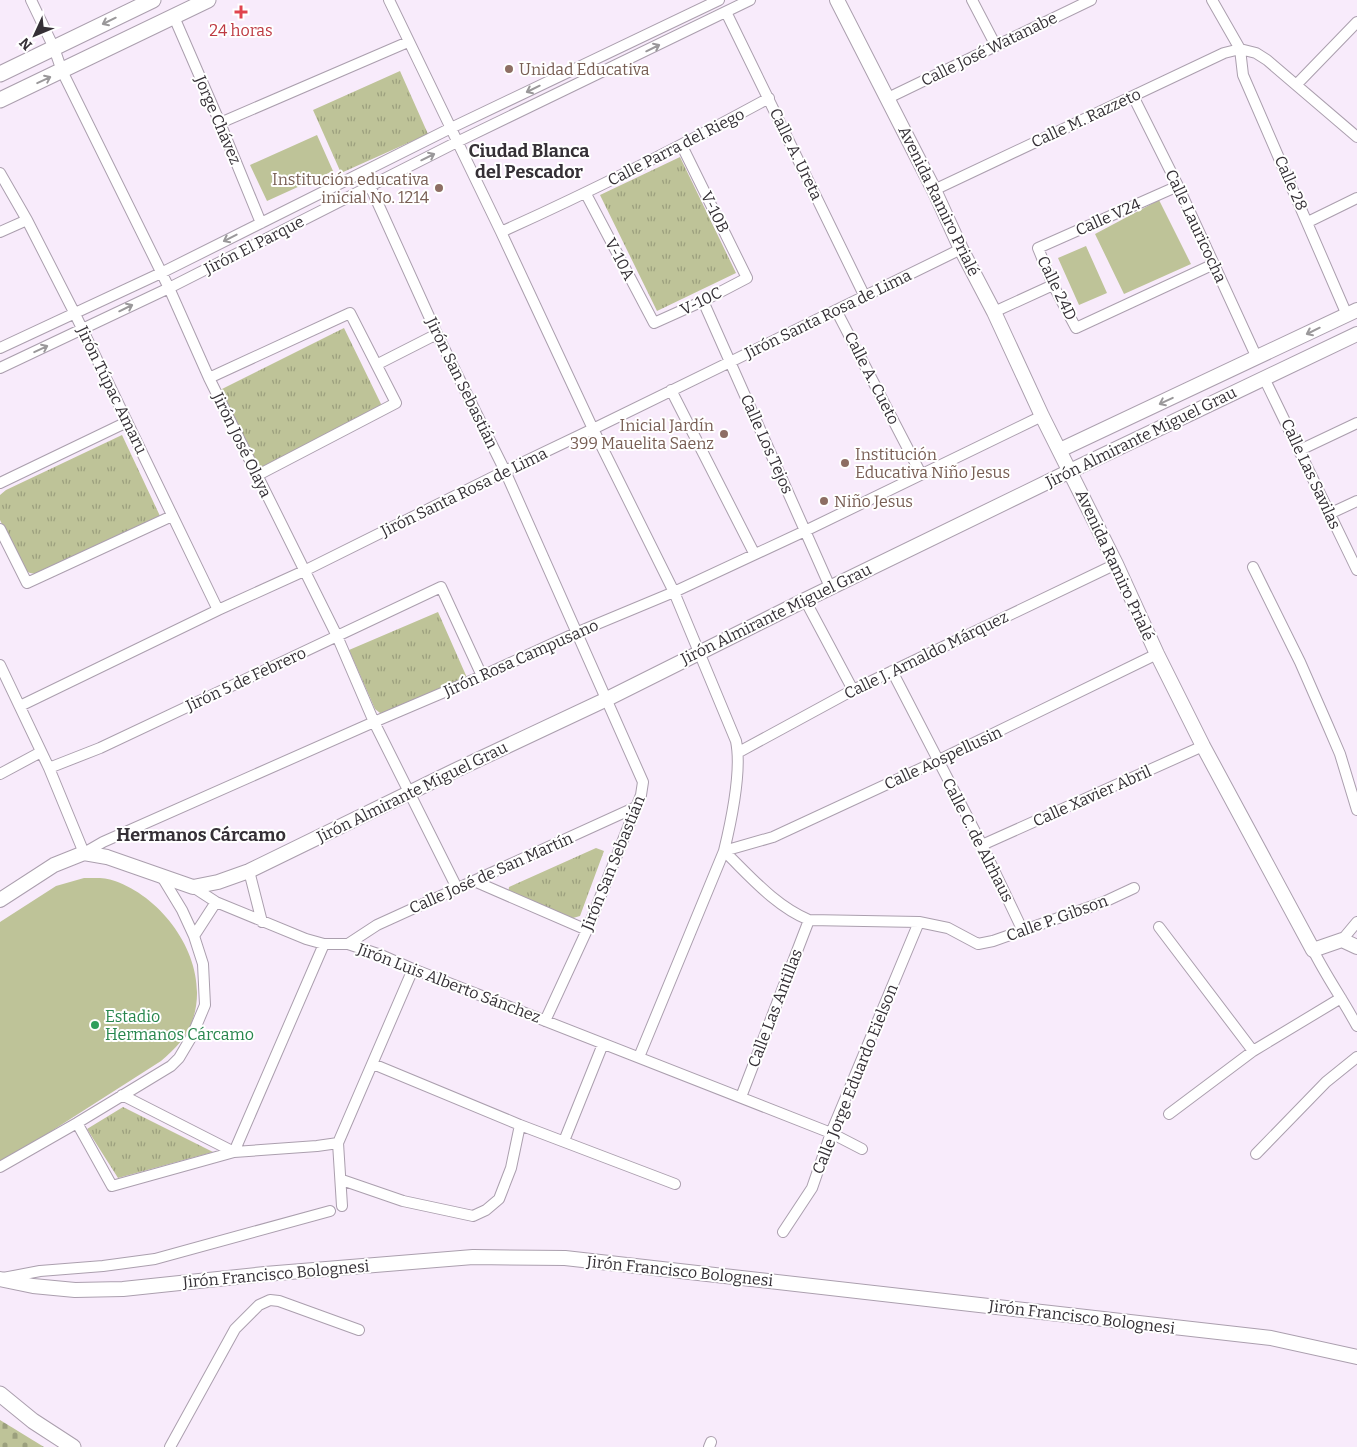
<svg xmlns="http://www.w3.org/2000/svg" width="1357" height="1447" font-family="Bitter,serif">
  <defs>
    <pattern id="cemetery-stones" width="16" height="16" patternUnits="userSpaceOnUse" patternTransform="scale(1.25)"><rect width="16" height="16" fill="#bec398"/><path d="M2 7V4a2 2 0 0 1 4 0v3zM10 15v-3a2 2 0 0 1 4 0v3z" fill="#9b9f7d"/></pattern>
    <pattern id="park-tufts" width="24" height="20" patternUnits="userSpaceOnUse" patternTransform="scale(1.25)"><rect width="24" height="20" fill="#bec398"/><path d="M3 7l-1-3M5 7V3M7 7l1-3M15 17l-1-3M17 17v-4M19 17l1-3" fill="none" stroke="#9b9f7d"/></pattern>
  </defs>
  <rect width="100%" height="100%" fill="#f8ebfb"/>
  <path fill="#bec398" d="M 317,135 L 333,171 L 267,201 L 250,165 Z
    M 1159,200 L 1191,264 L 1124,294 L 1095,234 Z
    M 1086,246 L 1107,293 L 1079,305 L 1058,258 Z
    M 84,878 C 95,878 105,877 115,881 C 166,899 211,963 193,1019 C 188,1036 175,1049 161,1061 L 0,1164 L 0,922 L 56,886 Z"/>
  <path fill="url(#cemetery-stones)" d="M 0,1420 L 44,1447 L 0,1447 Z"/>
  <path fill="url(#park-tufts)" d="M 400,71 L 428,134 L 341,173 L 313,110 Z
    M 680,157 L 736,273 L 657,311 L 600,195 Z
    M 344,328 L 381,404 L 379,409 L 257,470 L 218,391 Z
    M 122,435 L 160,516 L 36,574 L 30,573 L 24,570 L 0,520 L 0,495 L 6,490 Z
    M 438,612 L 468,680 L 385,715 L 380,713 L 375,709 L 349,650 Z
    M 596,848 L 604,851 L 580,916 L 573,918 L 508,894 L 509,887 Z
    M 123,1107 L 213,1152 L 118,1178 L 87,1129 Z"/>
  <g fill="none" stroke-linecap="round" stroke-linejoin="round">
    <defs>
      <path id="minor" d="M 31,0 L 54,48 L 62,71 L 169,288 L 209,378 L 337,636 L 374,722 L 457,888
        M 389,0 L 501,232 L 593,429 L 674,592 L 736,741 C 742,770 731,822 724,851 L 639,1057
        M 972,0 L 996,46
        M 1212,0 L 1240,49 L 1256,53 L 1267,60 L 1357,137
        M 726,12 L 865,297
        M 174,17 L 220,123 L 261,223
        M 1297,84 L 1357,22
        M 1133,96 L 1178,186 L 1257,358
        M 888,98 L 1091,0
        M 220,123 L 408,42
        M 0,173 L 27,220 L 75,314 L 218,610
        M 370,186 L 437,334 L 505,471 L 643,782 L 641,795 L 587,930 L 545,1021
        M 1178,186 L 1038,248 L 1053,285 L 1076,328 L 1214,264
        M 934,190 L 1224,53 L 1240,49 L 1243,75 L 1347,315
        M 586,194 L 654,323 L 703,301 L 747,278 L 682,146
        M 1308,222 L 1357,198
        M 0,232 L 27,220
        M 501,232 C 592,191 681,146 769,98
        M 703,301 L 830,587
        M 836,310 L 921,474
        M 994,312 L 1053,285
        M 0,348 L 161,273 L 451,128 L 719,0
        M 378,364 L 437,334
        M 0,368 L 169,288 L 457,142 L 750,0
        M 209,378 L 350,313 L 396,403 L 258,475
        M 1264,378 L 1357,570
        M 671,390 L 754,553
        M 1300,450 L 1357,423
        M 0,483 L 127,422
        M 1329,514 L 1357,501
        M 0,529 L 27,583 L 172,516
        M 1253,567 L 1300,662 L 1328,726 L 1340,754 L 1357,810
        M 805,600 L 853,690
        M 0,665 L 49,768 L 84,853 L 103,842 L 374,722 L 482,676 L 578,632 L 674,592 L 805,531 L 1042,416
        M 892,671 L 982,845 L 1022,929
        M 20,706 L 218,610 L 304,571 L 505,471 L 593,429 L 961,249
        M 739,752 L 853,690 L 1116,564
        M 49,768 L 100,748 L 441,587 L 482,676
        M 0,774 L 41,752
        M 982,845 L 1203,746
        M 724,851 L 773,837 L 937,761 L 1157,654
        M 724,851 C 750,876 775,906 809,920 L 919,922 L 948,928 L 978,944 L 993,941 L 1104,902 L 1134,888
        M 249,871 L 262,922
        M 474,881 L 587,930
        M 193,887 L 216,902 L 306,939 L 324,944 L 348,944 L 381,955 L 413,969 L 831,1133 L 862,1149
        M 1159,927 L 1253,1051
        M 194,936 L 216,902
        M 1342,940 L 1357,922
        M 348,944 L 377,925 L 636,807
        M 1313,950 C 1326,976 1343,1000 1357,1026
        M 373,1064 L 520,1125 L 675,1184
        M 122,1095 L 234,1152
        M 741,1097 L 809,920
        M 1169,1114 L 1253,1051 L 1341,998
        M 77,1123 L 112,1186 L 234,1152 L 317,1146 L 338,1143
        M 564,1141 L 603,1044
        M 234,1152 L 324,944
        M 1256,1154 L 1326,1082 L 1357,1057
        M 0,1167 L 77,1123 L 171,1066 L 179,1058 L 192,1036 L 205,1005 L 203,964 L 194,936 L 182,910 L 162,877
        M 342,1180 L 403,1201 L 473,1216 L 486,1210 L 499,1199 L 511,1168 L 520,1125
        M 342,1206 L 338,1143 L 413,969
        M 783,1232 L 812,1188 L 831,1133 L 919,922
        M 3,1278 L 40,1271 L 103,1266 L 155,1259 L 330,1211
        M 170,1447 L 235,1329 L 259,1305 L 270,1300 L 279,1301 L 359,1330
        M 709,1447 L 711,1442"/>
      <path id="tertiary" d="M 837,0 L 934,190 L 961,249 L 994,312 L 1042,416 L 1116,564 L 1157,654 L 1203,746 L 1313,950 L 1342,940 L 1357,947
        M 1060,450 L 1357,310
        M 0,900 L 54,865 L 84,853 L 107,857 L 193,887 L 218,882 L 249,871 L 454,771 L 607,699 L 805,600 L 1070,471 L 1357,334
        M 0,1279 L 33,1286 L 75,1290 L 123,1289 L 265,1274 L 473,1257 L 565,1258 L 1271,1338 L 1357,1357"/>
      <path id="secondary" d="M 0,74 L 153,0
        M 0,100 L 208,0
        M 0,1394 L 33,1421 L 73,1447"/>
    </defs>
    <use href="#minor" stroke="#ab9fae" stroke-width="12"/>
    <use href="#tertiary" stroke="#ab9fae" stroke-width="16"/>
    <use href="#secondary" stroke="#ab9fae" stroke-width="17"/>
    <use href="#minor" stroke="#fff" stroke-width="10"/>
    <use href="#tertiary" stroke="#fff" stroke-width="14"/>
    <use href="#secondary" stroke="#fff" stroke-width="15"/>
  </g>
  <defs><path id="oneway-shaft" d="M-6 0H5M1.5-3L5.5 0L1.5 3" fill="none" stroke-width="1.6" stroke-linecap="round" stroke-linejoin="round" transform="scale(1.25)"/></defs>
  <g stroke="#9a989a">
    <use href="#oneway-shaft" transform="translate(109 21) rotate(154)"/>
    <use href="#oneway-shaft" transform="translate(653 48) rotate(-26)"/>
    <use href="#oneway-shaft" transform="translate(44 80) rotate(-25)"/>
    <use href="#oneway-shaft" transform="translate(533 89) rotate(154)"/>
    <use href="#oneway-shaft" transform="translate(428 157) rotate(-26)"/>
    <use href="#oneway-shaft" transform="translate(230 238) rotate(153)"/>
    <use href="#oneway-shaft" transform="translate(126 308) rotate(-26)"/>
    <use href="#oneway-shaft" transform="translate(1313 331) rotate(154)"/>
    <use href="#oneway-shaft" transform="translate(41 349) rotate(-25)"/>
    <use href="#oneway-shaft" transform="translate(1166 401) rotate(155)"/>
  </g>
  <path fill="#e0444e" stroke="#fff" stroke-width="2" d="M238.5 4.5h5v5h5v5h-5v5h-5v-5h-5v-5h5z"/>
  <g fill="#8d6e63" stroke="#fff" stroke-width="2">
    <circle cx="509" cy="69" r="5"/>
    <circle cx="439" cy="188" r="5"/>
    <circle cx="724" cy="434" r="5"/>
    <circle cx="845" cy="463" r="5"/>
    <circle cx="824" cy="501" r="5"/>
  </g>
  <circle fill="#2e9e5b" stroke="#fff" stroke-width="2" cx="95" cy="1025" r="5"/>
  <g text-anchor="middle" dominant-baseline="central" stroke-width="4" stroke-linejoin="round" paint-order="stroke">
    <g font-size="16" fill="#be3a42" stroke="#fff">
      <text x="241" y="30">24 horas</text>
    </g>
    <g font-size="16" fill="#353036" stroke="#fff">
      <text transform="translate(989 49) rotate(-26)">Calle José Watanabe</text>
      <text transform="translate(1086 118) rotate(-25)">Calle M. Razzeto</text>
      <text transform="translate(218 120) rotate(67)">Jorge Chávez</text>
      <text transform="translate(676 147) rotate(-27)">Calle Parra del Riego</text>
      <text transform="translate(796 154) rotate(64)">Calle A. Ureta</text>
      <text transform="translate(1291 183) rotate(66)">Calle 28</text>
      <text transform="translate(939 201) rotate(64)">Avenida Ramiro Prialé</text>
      <text transform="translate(715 212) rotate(64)">V-10B</text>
      <text transform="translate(1108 217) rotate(-24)">Calle V24</text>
      <text transform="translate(1196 226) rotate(65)">Calle Lauricocha</text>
      <text transform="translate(254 245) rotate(-27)">Jirón El Parque</text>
      <text transform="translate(620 259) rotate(62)">V-10A</text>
      <text transform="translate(1057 288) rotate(64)">Calle 24D</text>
      <text transform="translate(701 301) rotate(-26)">V-10C</text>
      <text transform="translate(828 314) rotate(-26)">Jirón Santa Rosa de Lima</text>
      <text transform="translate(872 378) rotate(63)">Calle A. Cueto</text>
      <text transform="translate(462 383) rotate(64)">Jirón San Sebastián</text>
      <text transform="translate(112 390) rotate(64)">Jirón Túpac Amaru</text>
      <text transform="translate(1141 437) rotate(-26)">Jirón Almirante Miguel Grau</text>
      <text transform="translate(767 444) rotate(66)">Calle Los Tejos</text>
      <text transform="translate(242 445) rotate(64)">Jirón José Olaya</text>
      <text transform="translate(1311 474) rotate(65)">Calle Las Savilas</text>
      <text transform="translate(464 492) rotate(-26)">Jirón Santa Rosa de Lima</text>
      <text transform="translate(1115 565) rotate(65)">Avenida Ramiro Prialé</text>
      <text transform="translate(776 614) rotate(-26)">Jirón Almirante Miguel Grau</text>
      <text transform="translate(926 655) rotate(-26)">Calle J. Arnaldo Márquez</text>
      <text transform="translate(521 658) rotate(-24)">Jirón Rosa Campusano</text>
      <text transform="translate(246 679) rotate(-25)">Jirón 5 de Febrero</text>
      <text transform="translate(943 758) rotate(-25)">Calle Aospellusin</text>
      <text transform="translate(412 792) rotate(-26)">Jirón Almirante Miguel Grau</text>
      <text transform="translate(1092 796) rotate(-24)">Calle Xavier Abril</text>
      <text transform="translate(978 840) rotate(63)">Calle C. de Alrhaus</text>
      <text transform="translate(613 863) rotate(-68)">Jirón San Sebastián</text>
      <text transform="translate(491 873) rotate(-24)">Calle José de San Martín</text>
      <text transform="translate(1057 918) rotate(-20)">Calle P. Gibson</text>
      <text transform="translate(449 983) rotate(21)">Jirón Luis Alberto Sánchez</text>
      <text transform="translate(775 1008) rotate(-69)">Calle Las Antillas</text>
      <text transform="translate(855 1079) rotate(-68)">Calle Jorge Eduardo Eielson</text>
      <text transform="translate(680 1271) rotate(6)">Jirón Francisco Bolognesi</text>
      <text transform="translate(276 1274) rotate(-5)">Jirón Francisco Bolognesi</text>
      <text transform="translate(1082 1317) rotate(7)">Jirón Francisco Bolognesi</text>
    </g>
    <g font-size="16" fill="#785e54" stroke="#fff" text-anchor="start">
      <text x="519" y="69">Unidad Educativa</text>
      <text x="429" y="179" text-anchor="end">Institución educativa<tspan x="429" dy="18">inicial No. 1214</tspan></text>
      <text x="714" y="425" text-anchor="end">Inicial Jardín<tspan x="714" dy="18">399 Mauelita Saenz</tspan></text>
      <text x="855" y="454">Institución<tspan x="855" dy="18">Educativa Niño Jesus</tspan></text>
      <text x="834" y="501">Niño Jesus</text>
    </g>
    <g font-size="16" fill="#27864d" stroke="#fff" text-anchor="start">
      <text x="105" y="1016">Estadio<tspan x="105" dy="18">Hermanos Cárcamo</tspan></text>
    </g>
    <g font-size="18" font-weight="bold" fill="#353036" stroke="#fff">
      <text x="529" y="151">Ciudad Blanca<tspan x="529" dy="21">del Pescador</tspan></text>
      <text x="201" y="835">Hermanos Cárcamo</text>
    </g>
  </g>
  <g transform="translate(35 35) rotate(226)" stroke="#ffffff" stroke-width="4" paint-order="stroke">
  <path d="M0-4L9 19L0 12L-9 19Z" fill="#353036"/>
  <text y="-8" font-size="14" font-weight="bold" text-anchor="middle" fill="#353036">N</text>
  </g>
</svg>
